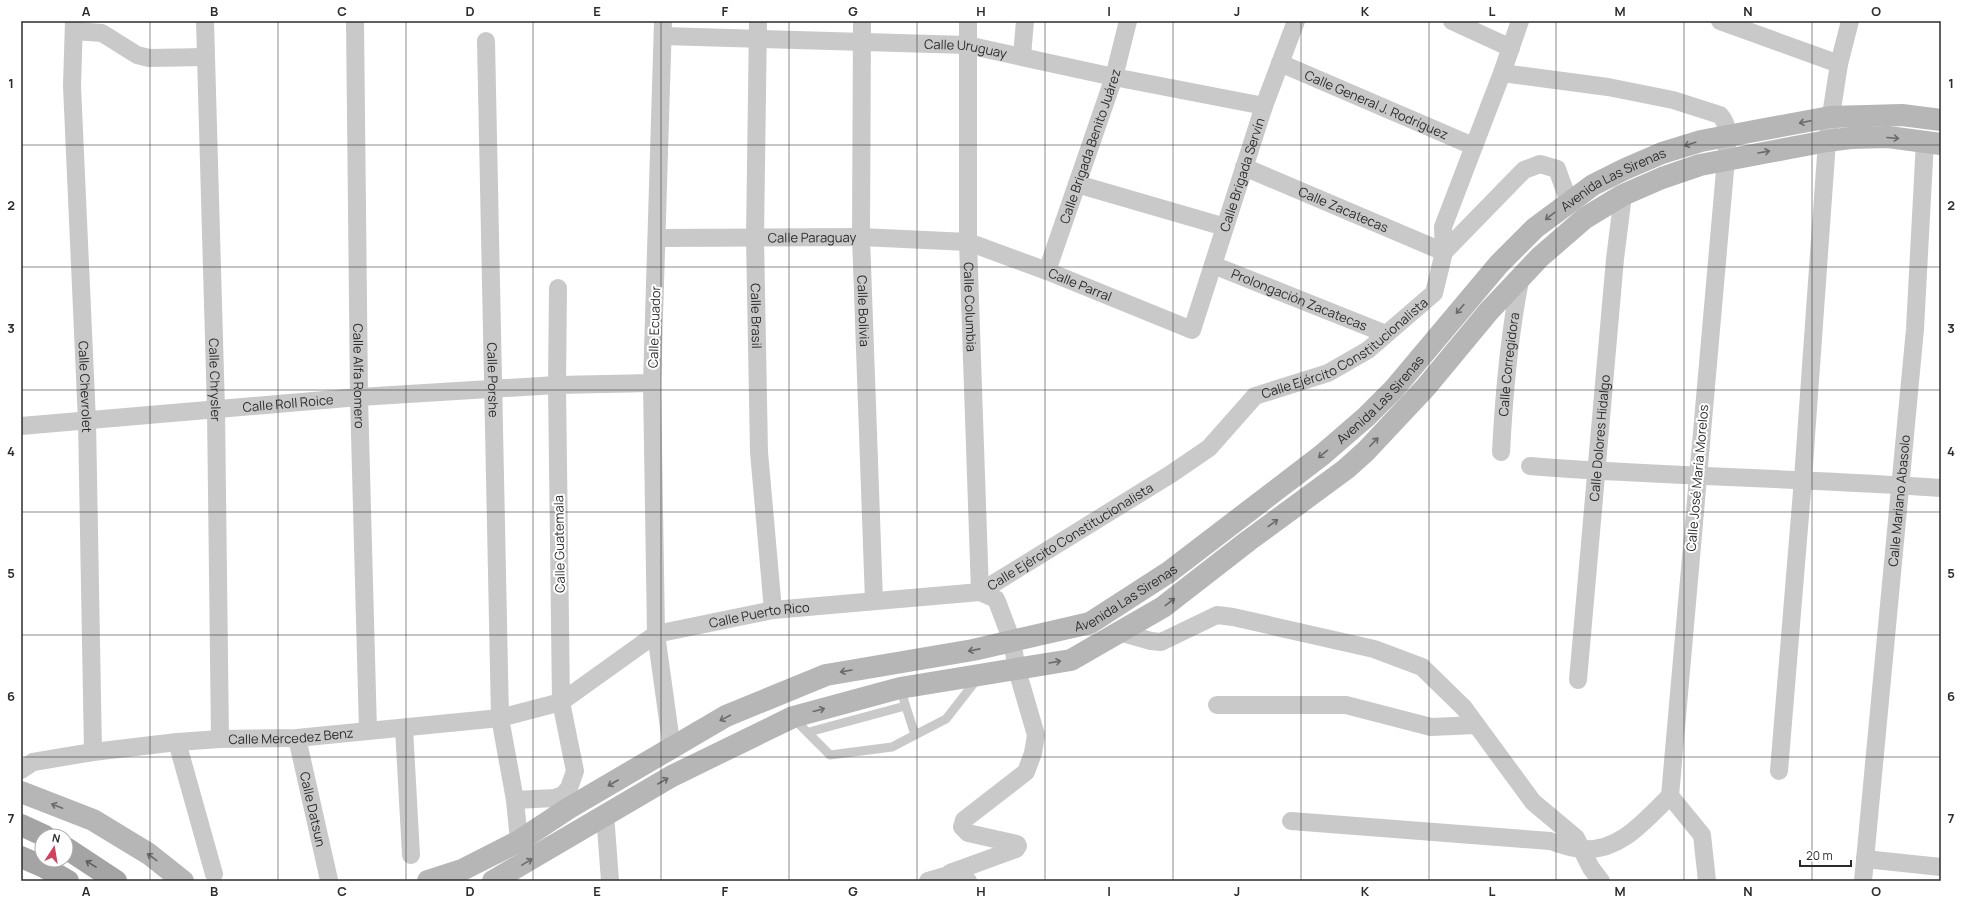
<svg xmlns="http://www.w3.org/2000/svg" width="1962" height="902" font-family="Manrope,sans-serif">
  <rect width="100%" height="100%" fill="#fff"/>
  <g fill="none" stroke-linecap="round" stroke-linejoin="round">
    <path stroke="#c9c9c9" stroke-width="9" d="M 900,688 L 915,735
      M 793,718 L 830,755 L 892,747 L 915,735 L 946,719 L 978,678
      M 809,732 L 905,706"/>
    <g stroke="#c9c9c9" stroke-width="18">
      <path id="s1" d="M 74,21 L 72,86 L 87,421 L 93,752"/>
      <path id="s2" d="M 205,21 L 216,410 L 220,739"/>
      <path id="s3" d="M 355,21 L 359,397 L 368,731"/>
      <path d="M 663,21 L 652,383 L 656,634 L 672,749"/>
      <path id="s4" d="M 758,21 L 755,238 L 759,452 L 773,610"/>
      <path id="s5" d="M 862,21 L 861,237 L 874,601"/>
      <path id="s6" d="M 968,21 L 968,242 L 980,592"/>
      <path d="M 1452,21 L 1511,48"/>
      <path d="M 1720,21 L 1839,64"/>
      <path d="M 74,31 L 102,33 L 137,55 L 149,58 L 206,57"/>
      <path id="s7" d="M 663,36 L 967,45 L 1114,77 L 1264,106"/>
      <path id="s8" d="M 486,41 L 500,718 L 515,800 L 519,841"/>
      <path d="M 1022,56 L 1025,21"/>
      <path id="s9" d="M 1280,63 L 1473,146"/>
      <path d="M 1502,73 L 1608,87 L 1673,100 L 1720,115 C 1731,127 1727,144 1726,159 L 1670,796"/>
      <path id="s10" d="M 1244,167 L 1444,252 L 1524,170 L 1540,164 L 1557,169 L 1569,202"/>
      <path d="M 1077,184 L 1225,227"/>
      <path id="s11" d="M 657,238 L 861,237 L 968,242 L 1047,271 L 1192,330 L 1264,106 L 1296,21"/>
      <path id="s12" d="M 1213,265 L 1386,334"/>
      <path id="s13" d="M 1047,271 L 1114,77 L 1128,21"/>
      <path id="s14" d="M 21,426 L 359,397 L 557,385 L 652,383"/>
      <path id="s15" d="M 1501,452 C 1504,393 1509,334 1521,276"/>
      <path d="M 1530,466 C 1667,477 1804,478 1941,488"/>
      <path d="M 1119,632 L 1151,641 L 1161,642 L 1217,615 L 1233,617 L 1374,649 L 1422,667 L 1464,708 L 1533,802 L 1576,838 L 1591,868 L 1601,881"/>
      <path id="s16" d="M 1578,680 L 1615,259 L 1623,195"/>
      <path d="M 1217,705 L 1346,705 L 1431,727 L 1476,725"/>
      <path d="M 404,728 L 411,855"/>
      <path id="s17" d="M 297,738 L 329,880"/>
      <path d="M 177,742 L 214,874"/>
      <path id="s18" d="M 21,770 L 33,762 L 93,752 L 177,742 L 220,739 L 297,738 L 500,718 L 561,702 L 656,634 L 773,610 L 980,592 L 1171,474 L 1209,448 L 1255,396 L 1328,373 L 1368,350 L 1434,293 L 1444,252 L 1443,227 L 1502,73 L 1520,21"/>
      <path d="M 1779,771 L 1803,479 L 1827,141 L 1839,64 L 1850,21"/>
      <path d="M 1670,796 L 1702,835 L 1707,881"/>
      <path d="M 515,800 L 555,798 L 563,795 L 569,788 L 575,771 L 561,702 L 557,385 L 558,288"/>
      <path d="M 605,814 L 610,881"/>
      <path d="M 1291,821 L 1550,841 C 1560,844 1572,849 1583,849 C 1620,852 1645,820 1670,796"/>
      <path d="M 1865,859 L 1941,867"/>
      <path d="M 949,875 L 951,877 L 968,881"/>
      <path d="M 928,881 L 949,875 L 950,873 L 1016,849 L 1018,846 L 1017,844 L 968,833 L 962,827 L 964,820 L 1026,772 L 1033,753 L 1036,735 L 1017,670 L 1012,641 L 998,604 L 996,599 L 980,592"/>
      <path id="s19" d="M 1863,881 L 1915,329 L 1925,141"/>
    </g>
    <g stroke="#b6b6b6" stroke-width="22">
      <path d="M 21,792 L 93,820 L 149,854 L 183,881"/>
      <path id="s20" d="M 428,881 L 462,870 L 519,841 L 569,808 L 726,716 L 826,675 L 973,650 L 1090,623 L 1169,572 L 1322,455 L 1366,417 L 1394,389 L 1499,264 L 1535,228 L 1593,185 L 1625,169 L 1662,153 L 1701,141 L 1830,117 L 1902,115 L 1941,120"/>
      <path d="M 493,881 L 672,776 L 793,717 L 900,688 L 1071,660 L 1163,607 L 1248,541 L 1346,469 L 1366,451 L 1426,387 L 1489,311 L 1540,257 L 1585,218 L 1623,195 L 1662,178 L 1700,165 L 1827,141 L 1851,138 L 1888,137 L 1941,144"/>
    </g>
    <path stroke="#a4a4a4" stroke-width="22" d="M 21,825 L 45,836
      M 66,848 L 116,881
      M 21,857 L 44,867 L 68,881"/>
  </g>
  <defs><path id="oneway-shaft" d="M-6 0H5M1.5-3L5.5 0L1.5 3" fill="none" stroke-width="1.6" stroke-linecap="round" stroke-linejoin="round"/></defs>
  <g stroke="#6a6a6a">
    <use href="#oneway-shaft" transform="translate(1805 122) rotate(168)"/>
    <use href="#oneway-shaft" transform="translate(1893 138) rotate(5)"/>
    <use href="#oneway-shaft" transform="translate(1690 144) rotate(162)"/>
    <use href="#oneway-shaft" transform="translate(1764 152) rotate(-10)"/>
    <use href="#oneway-shaft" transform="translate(1550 216) rotate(142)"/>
    <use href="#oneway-shaft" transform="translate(1460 309) rotate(130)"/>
    <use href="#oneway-shaft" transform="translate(1374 442) rotate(-46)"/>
    <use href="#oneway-shaft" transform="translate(1323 454) rotate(141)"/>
    <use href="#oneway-shaft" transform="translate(1273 523) rotate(-36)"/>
    <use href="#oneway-shaft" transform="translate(1170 602) rotate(-38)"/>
    <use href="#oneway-shaft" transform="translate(974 650) rotate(169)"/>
    <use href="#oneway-shaft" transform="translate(1055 662) rotate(-10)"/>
    <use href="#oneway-shaft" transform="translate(846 671) rotate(170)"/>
    <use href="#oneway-shaft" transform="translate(819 710) rotate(-15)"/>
    <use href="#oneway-shaft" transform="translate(725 718) rotate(152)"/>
    <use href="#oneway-shaft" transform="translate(663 781) rotate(-30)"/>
    <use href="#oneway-shaft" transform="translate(613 783) rotate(150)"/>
    <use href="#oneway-shaft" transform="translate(57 806) rotate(-159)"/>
    <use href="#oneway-shaft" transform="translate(152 857) rotate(-143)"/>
    <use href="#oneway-shaft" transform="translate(527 862) rotate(-31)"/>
  </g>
  <use stroke="#5c5c5c" href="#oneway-shaft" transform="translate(91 864) rotate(-148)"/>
  <path fill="none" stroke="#2c2c2c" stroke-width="1" stroke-opacity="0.55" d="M 150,21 L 150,881M 278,21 L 278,881M 406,21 L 406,881M 533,21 L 533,881M 661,21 L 661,881M 789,21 L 789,881M 917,21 L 917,881M 1045,21 L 1045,881M 1173,21 L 1173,881M 1301,21 L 1301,881M 1429,21 L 1429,881M 1556,21 L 1556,881M 1684,21 L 1684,881M 1812,21 L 1812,881M 21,145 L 1941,145M 21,267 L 1941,267M 21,390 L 1941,390M 21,512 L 1941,512M 21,635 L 1941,635M 21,757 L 1941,757"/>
  <g text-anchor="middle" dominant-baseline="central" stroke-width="4" stroke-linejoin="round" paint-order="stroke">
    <g font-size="13" fill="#2c2c2c" stroke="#fff">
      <text stroke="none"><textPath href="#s7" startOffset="303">Calle Uruguay</textPath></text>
      <text stroke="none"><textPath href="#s9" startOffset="105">Calle General J. Rodríguez</textPath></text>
      <text stroke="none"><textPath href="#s13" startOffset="132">Calle Brigada Benito Juárez</textPath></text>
      <text stroke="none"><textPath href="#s11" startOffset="715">Calle Brigada Servín</textPath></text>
      <text stroke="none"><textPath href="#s20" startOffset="1410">Avenida Las Sirenas</textPath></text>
      <text stroke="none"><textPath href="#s10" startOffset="108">Calle Zacatecas</textPath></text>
      <text stroke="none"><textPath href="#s11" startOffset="155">Calle Paraguay</textPath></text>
      <text stroke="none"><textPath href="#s11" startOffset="431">Calle Parral</textPath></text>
      <text stroke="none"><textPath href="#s12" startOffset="93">Prolongación Zacatecas</textPath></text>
      <text stroke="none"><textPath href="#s6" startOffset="286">Calle Columbia</textPath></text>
      <text stroke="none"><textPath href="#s5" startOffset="290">Calle Bolivia</textPath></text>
      <text stroke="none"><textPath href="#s4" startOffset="295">Calle Brasil</textPath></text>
      <text transform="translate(654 327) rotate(-88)">Calle Ecuador</text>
      <text stroke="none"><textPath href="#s18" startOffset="1434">Calle Ejército Constitucionalista</textPath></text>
      <text stroke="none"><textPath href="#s15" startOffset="88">Calle Corregidora</textPath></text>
      <text stroke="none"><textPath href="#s3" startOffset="355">Calle Alfa Romero</textPath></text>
      <text stroke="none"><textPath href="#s2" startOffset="359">Calle Chrysler</textPath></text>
      <text stroke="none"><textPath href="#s8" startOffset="339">Calle Porshe</textPath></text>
      <text stroke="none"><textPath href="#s1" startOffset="366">Calle Chevrolet</textPath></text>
      <text stroke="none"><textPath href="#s20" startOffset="1086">Avenida Las Sirenas</textPath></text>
      <text stroke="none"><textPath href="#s14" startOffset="268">Calle Roll Roice</textPath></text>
      <text stroke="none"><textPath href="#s16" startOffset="243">Calle Dolores Hidalgo</textPath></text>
      <text transform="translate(1697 478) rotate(-85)">Calle José María Morelos</text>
      <text stroke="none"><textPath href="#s19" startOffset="382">Calle Mariano Abasolo</textPath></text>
      <text stroke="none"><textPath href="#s18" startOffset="1097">Calle Ejército Constitucionalista</textPath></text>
      <text transform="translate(559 544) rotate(-91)">Calle Guatemala</text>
      <text stroke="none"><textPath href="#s20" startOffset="762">Avenida Las Sirenas</textPath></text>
      <text stroke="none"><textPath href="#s18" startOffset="769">Calle Puerto Rico</textPath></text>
      <text stroke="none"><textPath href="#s18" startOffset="274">Calle Mercedez Benz</textPath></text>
      <text stroke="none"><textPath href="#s17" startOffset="73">Calle Datsun</textPath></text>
    </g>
  </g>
  <rect width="1962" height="902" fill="none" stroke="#ffffff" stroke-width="44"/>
  <g transform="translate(54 848) rotate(12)"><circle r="19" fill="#ffffff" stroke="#ababab"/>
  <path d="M0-3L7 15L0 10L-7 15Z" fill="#d1415f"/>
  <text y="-6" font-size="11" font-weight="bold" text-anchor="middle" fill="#2c2c2c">N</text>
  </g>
  <path d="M1800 860v6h51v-6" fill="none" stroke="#2c2c2c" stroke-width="2"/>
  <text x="1806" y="860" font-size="12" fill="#2c2c2c" stroke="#ffffff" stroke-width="3" paint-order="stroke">20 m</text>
  <rect x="22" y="22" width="1918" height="858" fill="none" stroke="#2c2c2c" stroke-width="1.5"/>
  <g font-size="13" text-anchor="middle" font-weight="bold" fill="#2c2c2c">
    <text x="86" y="16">A</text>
    <text x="214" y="16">B</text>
    <text x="342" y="16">C</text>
    <text x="470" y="16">D</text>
    <text x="597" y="16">E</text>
    <text x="725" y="16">F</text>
    <text x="853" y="16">G</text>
    <text x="981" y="16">H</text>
    <text x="1109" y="16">I</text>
    <text x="1237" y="16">J</text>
    <text x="1365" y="16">K</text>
    <text x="1492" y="16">L</text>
    <text x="1620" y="16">M</text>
    <text x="1748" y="16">N</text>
    <text x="1876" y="16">O</text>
    <text x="11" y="88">1</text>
    <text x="1951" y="88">1</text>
    <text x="11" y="210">2</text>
    <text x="1951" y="210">2</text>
    <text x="11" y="333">3</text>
    <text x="1951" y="333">3</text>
    <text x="11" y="456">4</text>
    <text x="1951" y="456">4</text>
    <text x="11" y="578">5</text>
    <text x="1951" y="578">5</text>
    <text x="11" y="701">6</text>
    <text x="1951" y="701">6</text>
    <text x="11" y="823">7</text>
    <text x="1951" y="823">7</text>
    <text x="86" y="896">A</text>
    <text x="214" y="896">B</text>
    <text x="342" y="896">C</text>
    <text x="470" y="896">D</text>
    <text x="597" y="896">E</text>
    <text x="725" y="896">F</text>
    <text x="853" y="896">G</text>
    <text x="981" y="896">H</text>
    <text x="1109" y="896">I</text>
    <text x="1237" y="896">J</text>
    <text x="1365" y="896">K</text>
    <text x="1492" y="896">L</text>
    <text x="1620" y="896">M</text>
    <text x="1748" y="896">N</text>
    <text x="1876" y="896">O</text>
  </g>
</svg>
